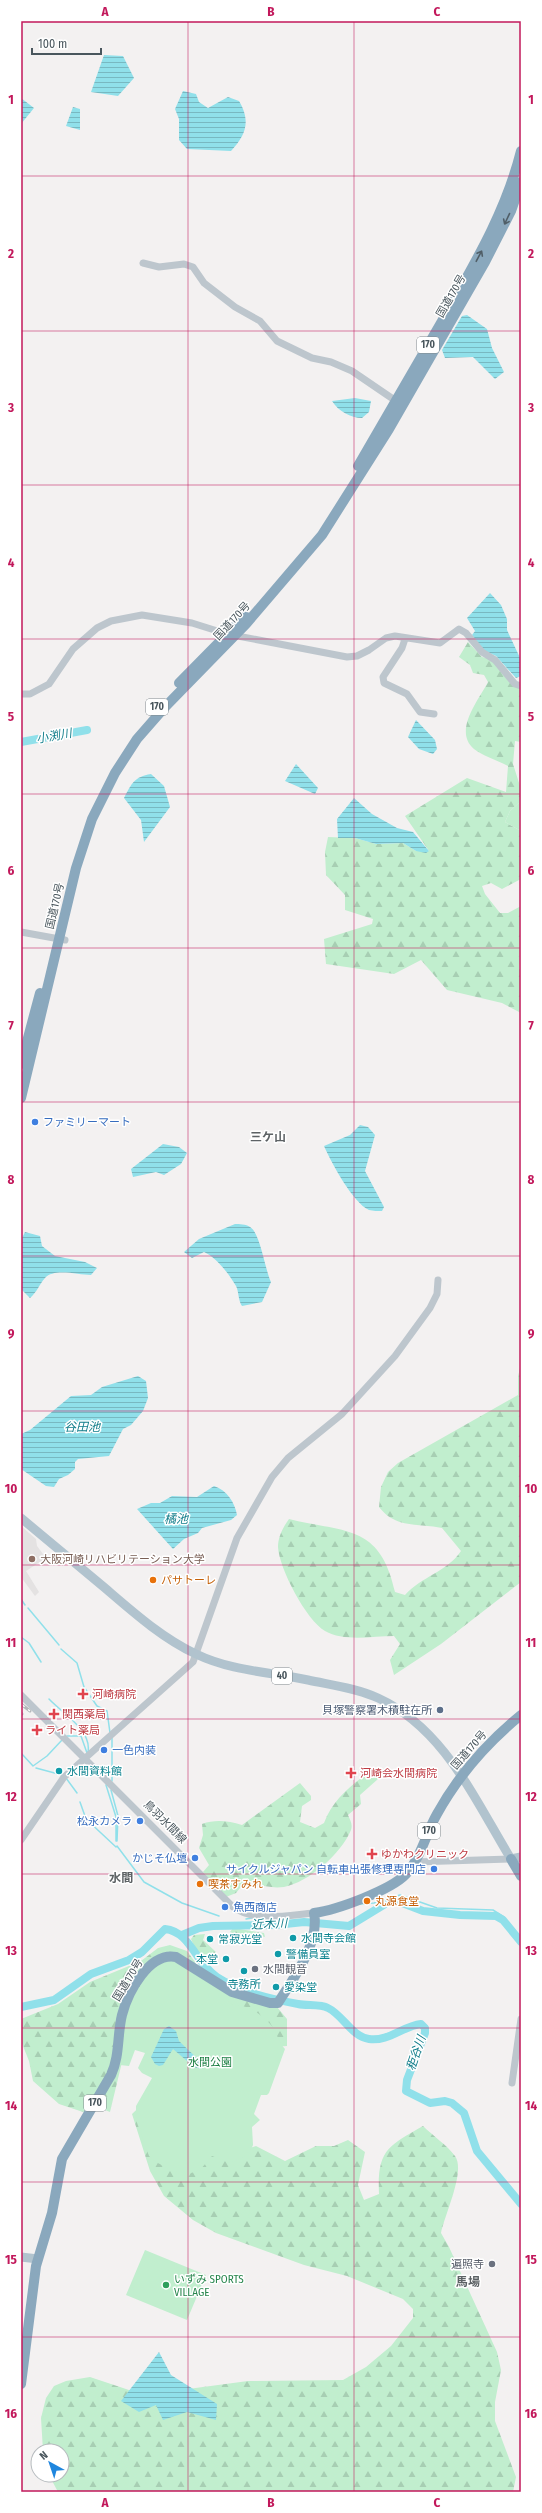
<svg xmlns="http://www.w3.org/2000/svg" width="542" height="2513" font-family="'Fira Sans Condensed','Noto Sans JP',sans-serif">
  <defs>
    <pattern id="forest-firs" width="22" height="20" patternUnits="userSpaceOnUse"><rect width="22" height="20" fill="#c1eece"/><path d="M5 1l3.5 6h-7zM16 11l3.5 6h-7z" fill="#a7ceb3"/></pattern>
    <pattern id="water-rules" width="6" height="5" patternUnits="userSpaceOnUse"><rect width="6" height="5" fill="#90e0ea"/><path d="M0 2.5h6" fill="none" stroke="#78b8c1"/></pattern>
  </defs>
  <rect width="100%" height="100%" fill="#f3f1f1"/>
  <path fill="#e4e2e2" d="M 21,1526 L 36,1539 L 37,1546 L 46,1558 L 26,1571 L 39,1592 L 35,1596 L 21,1577 Z"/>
  <path fill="url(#forest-firs)" d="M 468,642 L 482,657 L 495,660 L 521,686 L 521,742 L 515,741 L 513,764 L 520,786 L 521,801 L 510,811 L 505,822 L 521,831 L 521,879 L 502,889 L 491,883 L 482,886 L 485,894 L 500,913 L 508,913 L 521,906 L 519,969 L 521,970 L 521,1013 L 502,1003 L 447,990 L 421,960 L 394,974 L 326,964 L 324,939 L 372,924 L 373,919 L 345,910 L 345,895 L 326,875 L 325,852 L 328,837 L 355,838 L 376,844 L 403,843 L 416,851 L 429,851 L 405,816 L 467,778 L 506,792 L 508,766 C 497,760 483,756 474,749 C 453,731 478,701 488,682 L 484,675 L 473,673 L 470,665 L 459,657 Z
    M 521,1364 L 521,1582 L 441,1644 L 394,1675 L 390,1660 L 400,1644 L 394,1636 C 373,1636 344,1642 325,1631 C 306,1620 279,1568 278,1547 C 278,1537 283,1527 289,1519 C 346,1533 380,1524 395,1592 L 405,1595 C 421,1577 448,1571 461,1551 L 442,1528 C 418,1523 396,1529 379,1507 L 381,1487 L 388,1472 L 398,1463 L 518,1395 L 518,1376 Z
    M 374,1769 L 380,1771 L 378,1779 L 360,1795 L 361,1804 L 348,1815 C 350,1820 353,1824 351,1830 C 341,1854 309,1882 284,1887 C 270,1889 258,1884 244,1883 L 236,1893 L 226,1897 L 203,1872 L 209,1865 L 199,1848 L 203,1835 L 202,1824 C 216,1819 228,1821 242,1825 L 300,1783 L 311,1796 L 311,1800 L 302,1806 L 300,1822 L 315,1828 L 324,1823 C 333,1799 353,1783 374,1769 Z
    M 233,1928 L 264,1933 L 265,1937 L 257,1935 L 253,1941 L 245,1942 L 244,1937 L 230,1932 Z
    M 205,1934 L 203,1940 L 216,1952 L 211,1960 L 213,1965 L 199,1957 L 191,1939 L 194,1935 Z
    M 170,1945 L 187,1951 L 198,1966 L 227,1985 L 277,2007 L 287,2019 L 287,2046 L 274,2047 L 136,2004 L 110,2112 L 100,2108 L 83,2112 L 59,2104 L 33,2081 L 29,2061 L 21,2041 L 21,2019 L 58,2004 L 90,1982 L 141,1961 L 158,1948 Z
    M 154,2093 L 238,2152 L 256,2146 L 285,2161 L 316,2146 L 334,2146 L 348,2140 L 365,2152 L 358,2185 L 364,2200 L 379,2194 C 377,2150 388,2146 423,2126 C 433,2136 447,2145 455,2156 C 466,2171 444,2216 441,2233 L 449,2247 L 497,2352 L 501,2370 L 495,2402 L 495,2421 L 516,2477 L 513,2492 L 58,2492 L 49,2475 L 62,2475 L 62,2451 L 43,2451 L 41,2418 L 46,2398 L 54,2386 L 66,2381 L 90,2377 L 132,2391 L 173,2391 L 248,2381 L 343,2380 L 366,2367 L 391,2346 L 413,2318 L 413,2309 L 403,2299 L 347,2276 L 304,2265 L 216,2233 L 193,2220 L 164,2196 L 150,2171 L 132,2114 Z"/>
  <path fill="#c1eece" d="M 521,801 L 521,831 L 505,822 L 510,811 Z
    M 175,1961 L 230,1994 L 227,2000 L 234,2006 C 246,2003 263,2015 271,2025 C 277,2032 278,2042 285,2049 L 269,2093 L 267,2095 L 261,2095 L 254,2114 L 260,2120 L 252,2127 L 253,2145 L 250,2152 L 243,2157 L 230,2163 L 212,2156 L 200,2170 L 182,2176 L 156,2162 L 149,2156 L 136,2120 L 136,2106 L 152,2078 L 142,2073 L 138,2068 L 145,2053 L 135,2050 L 129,2066 L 120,2065 L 127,2008 L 148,1973 L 162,1962 Z
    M 145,2250 L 206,2275 L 187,2320 L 126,2295 Z"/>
  <path fill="url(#water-rules)" d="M 104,55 L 123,56 L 134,78 L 118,96 L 91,92 Z
    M 183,91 L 196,94 L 199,102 L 208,108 L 228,97 L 239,101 C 251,121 246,135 231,151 L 187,149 L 179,140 L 179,119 L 175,109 Z
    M 21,98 L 34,108 L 21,124 Z
    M 73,107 L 80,109 L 80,130 L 66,126 Z
    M 467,315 L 487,329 L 492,348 L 504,372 L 495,379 L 473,357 L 445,358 L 442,350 L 462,316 Z
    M 355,398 L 371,401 L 369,412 L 362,418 C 351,418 338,411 332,401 Z
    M 490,593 L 501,605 L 507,619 L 507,630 L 521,660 L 521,676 L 516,678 L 496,656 L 483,650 L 472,635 L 475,631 L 467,618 Z
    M 416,720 L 435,740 L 437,749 L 433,754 L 419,749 L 408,737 Z
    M 296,764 L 318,788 L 315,794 L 285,781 Z
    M 151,774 L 164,786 L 170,807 L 144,842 L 141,820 L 124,798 C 132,783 134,777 151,774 Z
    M 354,798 L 372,814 L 397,828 L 413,832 L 429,851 L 426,853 L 416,851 L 403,843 L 376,844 L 355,838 L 338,838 L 337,819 Z
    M 360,1125 L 368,1127 L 375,1135 L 365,1171 L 384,1207 L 382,1211 C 378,1211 373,1211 369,1210 C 353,1203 331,1162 324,1146 L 350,1135 Z
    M 163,1144 L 179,1147 L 187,1153 L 181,1164 L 164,1175 L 156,1172 L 133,1177 L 131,1169 Z
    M 235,1224 C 239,1224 246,1224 250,1227 C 260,1232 265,1270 271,1282 L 262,1302 L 242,1306 C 238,1300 239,1292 236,1286 C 229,1274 216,1257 204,1252 L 192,1258 L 184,1252 L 199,1239 Z
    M 25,1232 L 40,1236 L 42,1246 L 55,1256 L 85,1262 L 97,1268 L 91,1275 C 78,1275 54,1268 45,1278 C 39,1285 37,1292 30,1298 L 21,1289 L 21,1240 Z
    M 138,1376 L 146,1381 L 148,1398 L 143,1411 L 131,1425 L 123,1429 L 109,1456 L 78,1459 L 75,1462 L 75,1469 L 68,1475 L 59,1479 L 54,1487 L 46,1486 L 21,1469 L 21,1434 L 30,1430 L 71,1396 L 91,1395 L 102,1387 Z
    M 214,1486 C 227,1490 235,1503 237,1515 L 231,1520 L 202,1528 L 198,1533 L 184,1539 L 173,1549 L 137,1509 L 151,1503 L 160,1503 L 172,1496 L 197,1497 Z
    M 169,2026 L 176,2031 L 179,2041 L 202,2063 L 201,2069 L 194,2067 L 173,2049 L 163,2065 L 159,2066 L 155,2064 L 151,2057 L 164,2029 Z
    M 159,2352 L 171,2375 L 217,2404 L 216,2420 L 187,2412 L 163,2420 L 156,2405 L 139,2412 L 121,2401 Z"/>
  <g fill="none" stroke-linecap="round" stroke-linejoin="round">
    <path stroke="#90e0ea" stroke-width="1.5" d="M 21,1599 L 25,1605
      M 28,1608 L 59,1645
      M 21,1637 L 29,1643 L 41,1662
      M 61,1649 L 77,1663 L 84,1687 L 97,1706 L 107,1711 L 110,1733
      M 49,1699 C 62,1713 92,1730 88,1752
      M 67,1736 L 81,1736 L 87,1753
      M 21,1753 L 33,1766 L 47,1756 L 62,1740
      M 36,1768 L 62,1775
      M 66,1778 L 77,1793
      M 112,1781 L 112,1737
      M 106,1785 L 116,1817 L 116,1841
      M 111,1790 L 118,1816 L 117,1841
      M 80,1802 L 86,1819 L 116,1847
      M 117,1846 L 144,1882 L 182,1903 L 219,1916
      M 360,1904 L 374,1903 L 400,1895 L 437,1908 L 493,1910 L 504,1917 L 503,1920
      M 246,1919 L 252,1918"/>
    <path stroke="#90e0ea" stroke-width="8" d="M 21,742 L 87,730
      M 182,1935 L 199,1928 L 213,1926 L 276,1925 L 304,1922 L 349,1926 L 390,1901 L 397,1901 L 423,1911 L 460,1915 L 496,1916 L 503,1920 L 521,1942
      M 21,2007 L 54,2000 L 91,1974 L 129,1960 L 142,1952 L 165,1929 C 191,1932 195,1963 217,1977 C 240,1992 271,1999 298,2004 C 307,2006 320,2004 328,2008 C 343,2015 352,2037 369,2039 C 388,2042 403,2026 421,2024 L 425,2028 L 425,2033 L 407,2080 L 406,2091 L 430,2103 L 445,2101 L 452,2103 L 464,2113 L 477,2151 L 521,2204"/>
    <path stroke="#bdc6cd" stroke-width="7" d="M 143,263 L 159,267 L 184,264 L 193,267 L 204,283 L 235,307 L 260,321 L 277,341 L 312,358 L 331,362 L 352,371 L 396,401
      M 405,639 L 402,648 L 383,677 L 384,683 L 407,694 L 420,712 L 434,714
      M 21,694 L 30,694 L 49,684 L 73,649 L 97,628 L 111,621 L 142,615 L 192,623 L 227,634 L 347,657 L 357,656 L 369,650 L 386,638 L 395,636 L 440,643 L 459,629 L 466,633 L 482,652 L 495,660 L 515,684 L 521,686
      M 21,932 L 65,940
      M 21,1695 L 233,1907 C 255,1923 289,1915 314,1913
      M 21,1840 L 64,1777 L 193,1662 L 237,1538 L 272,1477 L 288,1458 L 342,1414 L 395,1356 L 430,1308 L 437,1294 L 438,1280
      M 415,1862 L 511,1859
      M 512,2083 L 521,2019"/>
    <path stroke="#b1c3ce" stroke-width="9" d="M 21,1518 C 49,1541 77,1565 105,1588 C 133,1612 162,1638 196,1654 C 231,1671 270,1672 308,1680 C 331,1685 356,1688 378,1698 C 444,1728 475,1800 511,1859 L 521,1857
      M 21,2257 L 38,2259"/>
    <path stroke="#8aa8bd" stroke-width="10" d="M 358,466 C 387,416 416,366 445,316 C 475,263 506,211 521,151
      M 179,683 L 245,616
      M 21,1064 L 40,993
      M 21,1098 L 76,868 L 92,819 L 115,773 L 137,739 L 165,707 L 246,624 L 322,535 L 389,429 L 485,262 L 511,211 L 521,182
      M 511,1859 L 521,1876
      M 21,2384 L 36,2266 L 52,2213 L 62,2159 L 111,2075 C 120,2056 117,2035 122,2015 C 128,1992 149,1952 176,1957 L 232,1992 L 270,2003 L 278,2003 C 293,1979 320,1943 314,1913 C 337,1910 391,1890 406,1874 C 421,1858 426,1833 437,1814 C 458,1776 488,1742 521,1715"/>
    <defs>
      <path id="rail" d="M 21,1704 L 30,1711
        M 21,1713 L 22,1714"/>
    </defs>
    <use href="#rail" stroke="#b3b7ba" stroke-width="3"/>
    <use href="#rail" stroke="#fff" stroke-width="1.5" stroke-dasharray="4.5" stroke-linecap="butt"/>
  </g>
  <defs><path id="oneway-shaft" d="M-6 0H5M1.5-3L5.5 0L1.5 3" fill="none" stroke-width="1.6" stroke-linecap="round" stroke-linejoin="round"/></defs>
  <g stroke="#505e67">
    <use href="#oneway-shaft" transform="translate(507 219) rotate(115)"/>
    <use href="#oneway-shaft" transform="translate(479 256) rotate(-62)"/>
  </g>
  <path fill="none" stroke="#c2185b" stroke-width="1" stroke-opacity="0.55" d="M 188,21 L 188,2492M 354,21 L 354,2492M 21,176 L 521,176M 21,331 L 521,331M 21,485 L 521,485M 21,639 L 521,639M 21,794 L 521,794M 21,948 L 521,948M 21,1102 L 521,1102M 21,1256 L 521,1256M 21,1411 L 521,1411M 21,1565 L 521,1565M 21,1719 L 521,1719M 21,1874 L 521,1874M 21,2028 L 521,2028M 21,2182 L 521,2182M 21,2337 L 521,2337"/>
  <g fill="#3f7fe0" stroke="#fff" stroke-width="1.5">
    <circle cx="35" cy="1122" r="4"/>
    <circle cx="104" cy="1750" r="4"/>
    <circle cx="140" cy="1821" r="4"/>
    <circle cx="195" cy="1858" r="4"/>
    <circle cx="434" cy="1869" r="4"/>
    <circle cx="225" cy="1907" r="4"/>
  </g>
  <circle fill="#8d6e63" stroke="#fff" stroke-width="1.5" cx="32" cy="1559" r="4"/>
  <g fill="#e8710a" stroke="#fff" stroke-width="1.5">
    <circle cx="153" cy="1580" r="4"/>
    <circle cx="200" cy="1884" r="4"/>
    <circle cx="367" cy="1901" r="4"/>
  </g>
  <g fill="#e0444e" stroke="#fff" stroke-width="1.5">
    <path d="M81 1688h4v4h4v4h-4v4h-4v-4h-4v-4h4z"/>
    <path d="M52 1708h4v4h4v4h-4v4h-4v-4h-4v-4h4z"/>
    <path d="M35 1724h4v4h4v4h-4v4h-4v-4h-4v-4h4z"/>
    <path d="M349 1767h4v4h4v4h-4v4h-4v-4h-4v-4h4z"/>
    <path d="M370 1848h4v4h4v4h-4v4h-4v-4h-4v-4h4z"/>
  </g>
  <circle fill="#5c6f8a" stroke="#fff" stroke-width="1.5" cx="440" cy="1710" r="4"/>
  <g fill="#0f9aa8" stroke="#fff" stroke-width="1.5">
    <circle cx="59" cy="1771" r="4"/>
    <circle cx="293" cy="1938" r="4"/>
    <circle cx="210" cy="1939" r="4"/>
    <circle cx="278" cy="1954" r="4"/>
    <circle cx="226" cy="1959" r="4"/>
    <circle cx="244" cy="1971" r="4"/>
    <circle cx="276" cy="1987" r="4"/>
  </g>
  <g fill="#6b7280" stroke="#fff" stroke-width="1.5">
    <circle cx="255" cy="1969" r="4"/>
    <circle cx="492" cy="2264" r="4"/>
  </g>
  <circle fill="#2e9e5b" stroke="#fff" stroke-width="1.5" cx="166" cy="2285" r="4"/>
  <g text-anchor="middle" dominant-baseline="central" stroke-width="3" stroke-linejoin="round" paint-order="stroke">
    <g fill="#fff" stroke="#80898e" stroke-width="1">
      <rect x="417" y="337" width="22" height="16" rx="3"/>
      <rect x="146" y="699" width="22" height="16" rx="3"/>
      <rect x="272" y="1668" width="20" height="16" rx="3"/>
      <rect x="418" y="1823" width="22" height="16" rx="3"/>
      <rect x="84" y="2095" width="22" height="16" rx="3"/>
    </g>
    <g font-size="10" font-weight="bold" fill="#49565d">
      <text x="428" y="345">170</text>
      <text x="157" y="707">170</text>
      <text x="282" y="1676">40</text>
      <text x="429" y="1831">170</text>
      <text x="95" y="2103">170</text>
    </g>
    <g font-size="11" fill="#49565d" stroke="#fff">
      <text transform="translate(451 296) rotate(-60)">国道170号</text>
      <text transform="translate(232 621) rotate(-47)">国道170号</text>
      <text transform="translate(55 906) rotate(-77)">国道170号</text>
      <text transform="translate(469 1750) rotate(-49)">国道170号</text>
      <text transform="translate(165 1822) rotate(45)">鳥羽水間線</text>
      <text transform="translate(128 1980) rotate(-59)">国道170号</text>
    </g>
    <g font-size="11" fill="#366cbe" stroke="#fff" text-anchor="start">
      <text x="43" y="1122">ファミリーマート</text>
      <text x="112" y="1750">一色内装</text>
      <text x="132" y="1821" text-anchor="end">松永カメラ</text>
      <text x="187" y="1858" text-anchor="end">かじそ仏壇</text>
      <text x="426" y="1869" text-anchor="end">サイクルジャパン 自転車出張修理専門店</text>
      <text x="233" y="1907">魚西商店</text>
    </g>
    <g font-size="11" fill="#785e54" stroke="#fff" text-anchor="start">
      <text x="40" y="1559">大阪河崎リハビリテーション大学</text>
    </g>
    <g font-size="11" fill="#c56008" stroke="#fff" text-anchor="start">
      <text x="161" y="1580">パサトーレ</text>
      <text x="208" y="1884">喫茶すみれ</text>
      <text x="375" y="1901">丸源食堂</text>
    </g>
    <g font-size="11" fill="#be3a42" stroke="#fff" text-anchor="start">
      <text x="92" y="1694">河崎病院</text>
      <text x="62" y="1714">関西薬局</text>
      <text x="45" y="1730">ライト薬局</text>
      <text x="360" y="1773">河崎会水間病院</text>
      <text x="381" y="1854">ゆかわクリニック</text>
    </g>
    <g font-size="11" fill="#4e5e75" stroke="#fff" text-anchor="end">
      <text x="432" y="1710">貝塚警察署木積駐在所</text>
    </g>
    <g font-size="11" fill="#0d838f" stroke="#fff" text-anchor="start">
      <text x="67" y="1771">水間資料館</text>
      <text x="301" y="1938">水間寺会館</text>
      <text x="218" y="1939">常寂光堂</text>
      <text x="286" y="1954">警備員室</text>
      <text x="218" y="1959" text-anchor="end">本堂</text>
      <text x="244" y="1984" text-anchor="middle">寺務所</text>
      <text x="284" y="1987">愛染堂</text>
    </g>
    <g font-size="11" fill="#5b616d" stroke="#fff" text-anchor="start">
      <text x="263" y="1969">水間観音</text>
      <text x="484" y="2264" text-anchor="end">遍照寺</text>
    </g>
    <g font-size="11" fill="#1b7e42" stroke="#fff">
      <text x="210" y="2062">水間公園</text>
    </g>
    <g font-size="11" fill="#27864d" stroke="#fff" text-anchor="start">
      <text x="174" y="2279">いずみ SPORTS<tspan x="174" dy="13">VILLAGE</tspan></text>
    </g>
    <g font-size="12" font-style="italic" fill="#117d8a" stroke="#fff">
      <text transform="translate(54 736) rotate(-10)">小渕川</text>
      <text x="82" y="1427">谷田池</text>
      <text x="176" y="1519">橘池</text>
      <text transform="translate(269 1924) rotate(-2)">近木川</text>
      <text transform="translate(416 2053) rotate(-71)">秬谷川</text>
    </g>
    <g font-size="12" font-weight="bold" fill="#5d6265" stroke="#fff">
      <text x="268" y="1137">三ケ山</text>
      <text x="121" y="1878">水間</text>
      <text x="468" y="2282">馬場</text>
    </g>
  </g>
  <rect width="542" height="2513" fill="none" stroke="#ffffff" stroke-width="44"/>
  <g transform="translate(50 2463) rotate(320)"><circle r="19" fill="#ffffff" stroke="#b6bbbe"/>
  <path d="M0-3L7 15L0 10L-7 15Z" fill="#1f86de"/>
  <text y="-6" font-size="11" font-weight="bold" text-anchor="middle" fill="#49565d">N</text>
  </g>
  <path d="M32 48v6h69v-6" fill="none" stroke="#49565d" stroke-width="2"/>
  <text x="38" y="48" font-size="12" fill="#49565d" stroke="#ffffff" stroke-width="3" paint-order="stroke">100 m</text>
  <rect x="22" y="22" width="498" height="2469" fill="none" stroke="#c2185b" stroke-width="1.5"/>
  <g font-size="13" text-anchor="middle" font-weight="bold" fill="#c2185b">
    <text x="105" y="16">A</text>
    <text x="271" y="16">B</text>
    <text x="437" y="16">C</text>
    <text x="11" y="104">1</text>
    <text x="531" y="104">1</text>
    <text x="11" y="258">2</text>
    <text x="531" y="258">2</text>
    <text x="11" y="412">3</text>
    <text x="531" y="412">3</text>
    <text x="11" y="567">4</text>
    <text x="531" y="567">4</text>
    <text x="11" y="721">5</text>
    <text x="531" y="721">5</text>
    <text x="11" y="875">6</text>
    <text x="531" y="875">6</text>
    <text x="11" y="1030">7</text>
    <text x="531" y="1030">7</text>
    <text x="11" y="1184">8</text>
    <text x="531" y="1184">8</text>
    <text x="11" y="1338">9</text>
    <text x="531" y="1338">9</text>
    <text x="11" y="1493">10</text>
    <text x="531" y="1493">10</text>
    <text x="11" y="1647">11</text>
    <text x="531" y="1647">11</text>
    <text x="11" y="1801">12</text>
    <text x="531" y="1801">12</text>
    <text x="11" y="1955">13</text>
    <text x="531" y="1955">13</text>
    <text x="11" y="2110">14</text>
    <text x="531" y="2110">14</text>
    <text x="11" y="2264">15</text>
    <text x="531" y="2264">15</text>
    <text x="11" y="2418">16</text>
    <text x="531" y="2418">16</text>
    <text x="105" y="2507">A</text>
    <text x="271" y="2507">B</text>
    <text x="437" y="2507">C</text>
  </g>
</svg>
